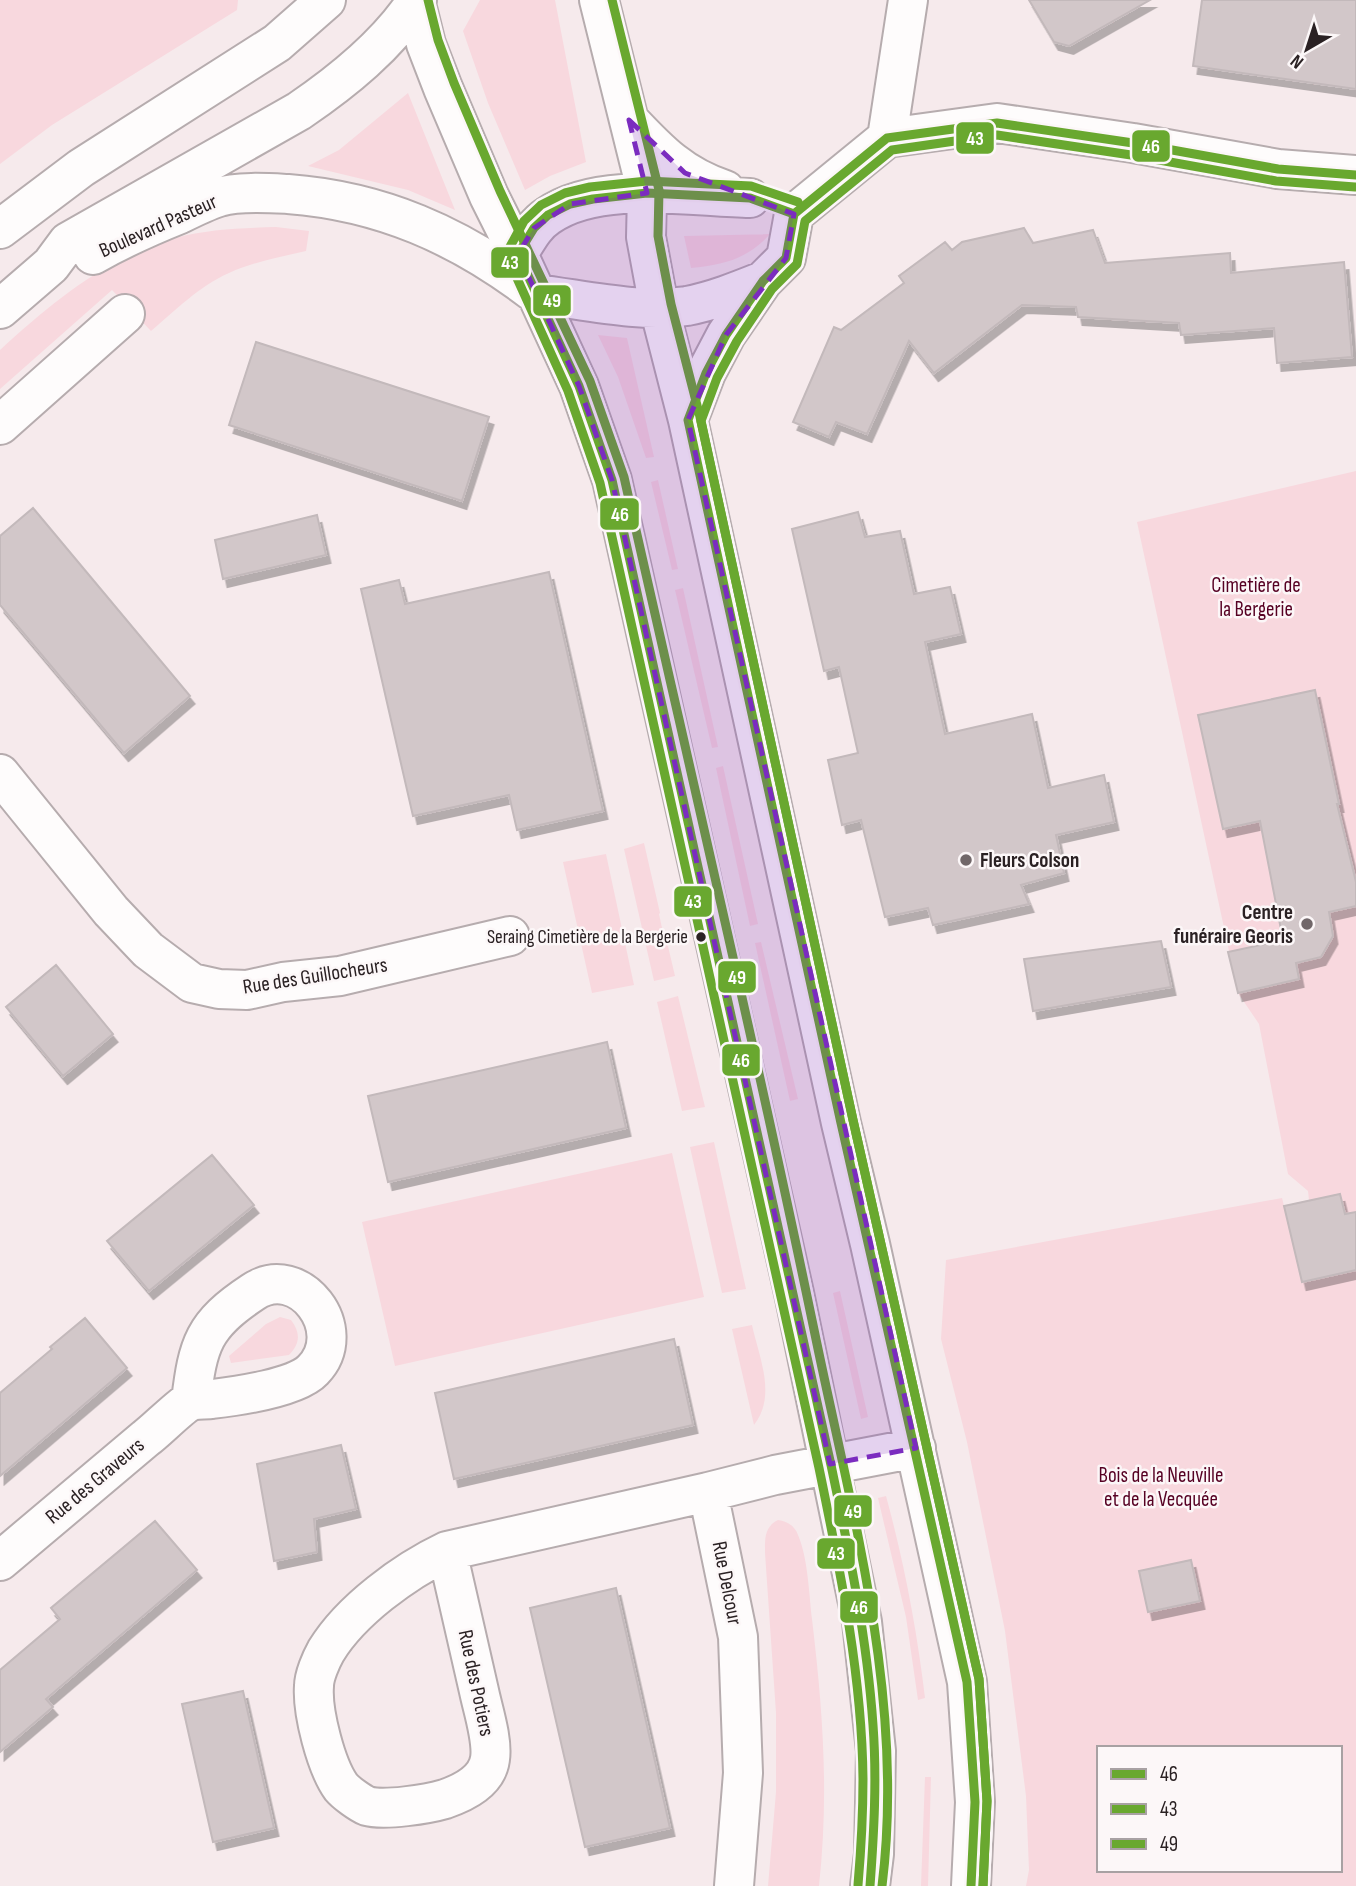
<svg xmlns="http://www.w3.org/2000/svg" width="1356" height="1886" font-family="'Sofia Sans Condensed',sans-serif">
  <defs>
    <filter id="shadow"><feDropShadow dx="4.5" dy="8" stdDeviation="0" flood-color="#0004"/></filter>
  </defs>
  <rect width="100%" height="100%" fill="#f6eaec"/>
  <path fill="#f8d8de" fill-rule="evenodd" d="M 0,0 L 238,0 L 237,10 L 52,125 L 0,164 Z
    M 480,0 L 555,0 L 586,162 L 550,176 L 525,190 L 488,103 L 463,31 Z
    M 408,93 L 455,210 L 408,190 L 308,166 L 339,150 Z
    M 276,227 L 309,231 L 306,251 C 280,257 253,262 229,273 C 199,286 175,311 151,331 L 112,290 L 0,389 L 0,350 C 50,304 108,256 175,238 C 208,229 242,228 276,227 Z
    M 770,234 C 748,259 723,265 691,268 L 684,236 Z
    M 598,335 L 627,338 L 654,457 L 646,458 L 618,377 Z
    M 1356,471 L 1356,1886 L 1026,1886 L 1029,1870 L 1026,1796 L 1005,1631 L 967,1442 L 941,1339 L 946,1260 L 1282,1198 L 1284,1206 L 1309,1200 L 1308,1191 L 1288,1174 L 1259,1024 L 1238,993 L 1137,522 ZM 1099,1748 L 1340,1748 L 1340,1870 L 1099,1870 Z
    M 658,480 L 678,569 L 672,570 L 651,482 Z
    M 683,588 L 718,747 L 712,748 L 675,590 Z
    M 723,766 L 758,924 L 750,926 L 716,768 Z
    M 644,843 L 660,913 L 659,914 L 665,942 L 667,942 L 675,976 L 654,981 L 624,849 Z
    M 606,854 L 634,985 L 592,993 L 563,862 Z
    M 761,942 L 798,1099 L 790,1101 L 755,943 Z
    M 678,996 L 705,1107 L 682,1111 L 657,1002 Z
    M 714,1142 L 746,1289 L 722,1293 L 690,1147 Z
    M 672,1153 L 704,1297 L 395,1366 L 362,1222 Z
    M 840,1291 L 868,1417 L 861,1419 L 833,1293 Z
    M 280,1317 L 291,1320 C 301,1333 300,1344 289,1355 L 231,1363 L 229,1356 L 266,1324 Z
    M 752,1325 C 759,1357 777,1396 754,1425 L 732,1329 Z
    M 886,1496 C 904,1562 917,1630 925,1698 L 918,1700 L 906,1617 L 878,1498 Z
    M 778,1520 C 787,1521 795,1526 798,1535 C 808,1558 809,1594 812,1619 C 823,1712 829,1793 819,1886 L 768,1886 L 776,1792 L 776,1713 L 765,1553 C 765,1539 764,1527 778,1520 Z
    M 925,1777 L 931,1777 L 928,1886 L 921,1886 Z"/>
  <path fill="#d2c7c9" stroke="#c3b9bb" stroke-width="2" filter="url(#shadow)" d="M 1029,0 L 1150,0 L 1069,46 L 1054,42 Z
    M 1202,0 L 1356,0 L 1356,89 L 1193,66 Z
    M 1024,228 L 1033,243 L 1093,230 L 1105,263 L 1230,253 L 1231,273 L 1344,262 L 1352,357 L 1277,363 L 1274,328 L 1181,335 L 1179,323 L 1078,317 L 1076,307 L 1022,305 L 934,373 L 909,341 L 867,434 L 836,422 L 829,437 L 793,422 L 834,327 L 841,330 L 904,283 L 899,276 L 945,242 L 952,250 L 962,242 Z
    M 256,342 L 489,417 L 462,501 L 229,425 Z
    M 33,508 L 190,696 L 124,753 L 0,605 L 0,536 Z
    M 858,512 L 865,537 L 900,531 L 914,594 L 950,587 L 961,634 L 925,642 L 945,734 L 1032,714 L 1048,788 L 1104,775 L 1114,822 L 1056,835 L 1064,873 L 1021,885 L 1029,904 L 933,925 L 928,908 L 885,917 L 861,820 L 842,825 L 828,760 L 858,753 L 839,667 L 824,671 L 792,529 Z
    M 317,515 L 326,555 L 223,579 L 215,540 Z
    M 549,572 L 603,811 L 517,830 L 509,795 L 413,816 L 361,589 L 399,580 L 405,604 Z
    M 1315,690 L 1339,804 L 1337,804 L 1356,882 L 1356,906 L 1329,912 L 1333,936 L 1321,957 L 1296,963 L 1299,979 L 1238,993 L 1228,952 L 1283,940 L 1260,821 L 1223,829 L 1198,715 Z
    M 1161,941 L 1171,987 L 1033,1011 L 1024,959 Z
    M 56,965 L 113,1034 L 63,1076 L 6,1007 Z
    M 607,1042 L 626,1128 L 388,1182 L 368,1096 Z
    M 212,1155 L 254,1205 L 149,1291 L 107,1241 Z
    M 1340,1194 L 1345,1214 L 1356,1212 L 1356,1270 L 1302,1282 L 1284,1206 Z
    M 85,1318 L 127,1368 L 0,1476 L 0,1393 L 52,1349 L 50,1347 Z
    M 674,1339 L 693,1425 L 454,1479 L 435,1393 Z
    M 341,1445 L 356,1509 L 314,1519 L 317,1552 L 274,1561 L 257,1464 Z
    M 155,1521 L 197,1570 L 46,1699 L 53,1707 L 0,1752 L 0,1670 L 60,1619 L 51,1608 Z
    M 1191,1560 L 1200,1601 L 1148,1612 L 1139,1571 Z
    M 616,1588 L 670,1828 L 585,1847 L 530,1608 Z
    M 243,1691 L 274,1828 L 213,1842 L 182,1704 Z"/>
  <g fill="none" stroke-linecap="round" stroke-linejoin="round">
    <defs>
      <path id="minor" d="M 415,0 L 426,44 L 443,88 L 489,196 L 518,254 L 579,386 L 612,480 L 794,1293 L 862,1622 L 876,1751 L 874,1854 L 870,1886
        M 599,0 L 647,193 L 646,237 L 659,307 L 688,420 L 841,1123 L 870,1244 L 967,1682 L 975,1802 L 971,1886
        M 629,120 C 659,152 682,176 725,190
        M 887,138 L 908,0
        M 0,229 L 81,168 L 277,43 L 326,0
        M 518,254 C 527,240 534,225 548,216 C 599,180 691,197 750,198
        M 93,255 C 121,239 150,226 180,214 C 192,208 206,201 219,197 C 237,191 269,193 288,194 C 381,201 458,235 532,291
        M 536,294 C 585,300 638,313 687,306 C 713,301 738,291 763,281
        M 0,309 L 51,265 L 68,242 L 299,111 C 343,81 388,45 417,0
        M 688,420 L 706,373 L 726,335 L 763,281 L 786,258 L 794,214 L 887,138 L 997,123 L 1133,143 L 1278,169 L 1356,175
        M 0,425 L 125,314
        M 0,774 L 111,911 L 148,950 L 192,983 L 219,989 L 247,990 L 283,982 L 340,976 L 510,936
        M 447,1551 C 458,1598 468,1644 479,1691 C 483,1710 493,1740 490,1759 C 487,1781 465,1792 445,1799 C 428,1804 384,1811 367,1806 C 360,1803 346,1793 341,1787 C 326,1766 312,1712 314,1686 C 314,1676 321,1660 326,1651 C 351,1610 405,1571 447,1551 L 708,1492
        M 0,1561 C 49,1520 98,1479 146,1438 C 157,1430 181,1405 191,1401 C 197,1399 206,1400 212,1399 C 238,1396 296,1388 313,1370 C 352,1330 299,1261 253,1292 C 203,1325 198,1344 191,1401
        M 734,1886 L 743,1773 L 738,1637 L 708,1492 L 775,1475 L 916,1448"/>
    </defs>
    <use href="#minor" stroke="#b6acae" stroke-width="42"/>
    <use href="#minor" stroke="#fefcfc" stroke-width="38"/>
    <defs>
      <path id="bus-1" d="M 518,254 L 579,386 L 612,480 L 831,1465 C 849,1551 867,1637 873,1725 C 877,1779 874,1832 870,1886
        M 518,254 L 534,228 L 548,215 L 570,204 L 593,199 L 647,193 L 750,198 L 794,214
        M 688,420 L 841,1123 L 967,1682 L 975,1802 L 971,1886
        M 688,420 L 706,373 L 726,335 L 763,281 L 786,258 L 794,214 L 887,138 L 997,123 L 1133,143 L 1278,169 L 1356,175"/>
      <path id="bus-2" d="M 798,202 L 751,186 L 647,181 L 590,187 L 565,193 L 541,205 L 524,221 L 506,254 L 568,391 L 600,483 L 819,1468 C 840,1570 862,1674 863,1779 C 863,1814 861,1850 858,1885
        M 983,1886 L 987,1801 L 979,1679 L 853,1120 L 701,421 L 717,378 L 737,341 L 772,289 L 797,264 L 805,221 L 892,150 L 997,135 L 1131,155 L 1276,181 L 1355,187"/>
      <path id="bus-3" d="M 428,0 L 438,40 L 454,83 L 500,191 L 590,381 L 624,477 C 689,766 757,1054 817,1344 C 854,1522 905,1703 882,1886
        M 612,0 L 659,190 L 658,236 L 671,304 L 700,417 L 853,1120 L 979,1679 L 987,1801 L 983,1886"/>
    </defs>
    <use href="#bus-1" stroke="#fcf7f8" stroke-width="14"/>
    <use href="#bus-2" stroke="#fcf7f8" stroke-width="14"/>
    <use href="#bus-3" stroke="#fcf7f8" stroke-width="14"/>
    <use href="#bus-1" stroke="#69a82f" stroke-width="9"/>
    <use href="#bus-2" stroke="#69a82f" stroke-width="9"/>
    <use href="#bus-3" stroke="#69a82f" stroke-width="9"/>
  </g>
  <path fill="#7b2cbf" fill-opacity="0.2" stroke="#7b2cbf" stroke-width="5" stroke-dasharray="14 9" stroke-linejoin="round" d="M 629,120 L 685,173 L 794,214 L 786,258 L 726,335 L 688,420 L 916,1448 L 830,1464 L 612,480 L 579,386 L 518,254 L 534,228 L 570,204 L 647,193 Z"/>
  <g fill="#716769" stroke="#fcf7f8" stroke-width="2.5">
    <circle cx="966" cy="860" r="7"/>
    <circle cx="1307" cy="924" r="7"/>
  </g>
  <circle fill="#2a2123" stroke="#fcf7f8" stroke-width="2.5" cx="701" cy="937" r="6"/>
  <g text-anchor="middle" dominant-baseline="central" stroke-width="5" stroke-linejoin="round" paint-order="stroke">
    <g font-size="19" fill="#2a2123" stroke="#fcf7f8" text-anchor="end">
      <text x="688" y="937">Seraing Cimetière de la Bergerie</text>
    </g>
    <g font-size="21" fill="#2a2123" stroke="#fcf7f8">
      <text transform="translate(158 226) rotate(-24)">Boulevard Pasteur</text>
      <text transform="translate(315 976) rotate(-9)">Rue des Guillocheurs</text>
      <text transform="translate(95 1481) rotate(-40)">Rue des Graveurs</text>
      <text transform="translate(727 1583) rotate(79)">Rue Delcour</text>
      <text transform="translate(476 1683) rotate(78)">Rue des Potiers</text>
    </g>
    <g font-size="21" fill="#560123" stroke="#fcf7f8">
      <text x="1256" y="585">Cimetière de<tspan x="1256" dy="24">la Bergerie</tspan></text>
      <text x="1161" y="1475">Bois de la Neuville<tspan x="1161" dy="24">et de la Vecquée</tspan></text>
    </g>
    <g font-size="21" font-weight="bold" fill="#2a2123" stroke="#fcf7f8" text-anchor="start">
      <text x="980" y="860">Fleurs Colson</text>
      <text x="1293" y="912" text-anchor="end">Centre<tspan x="1293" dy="24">funéraire Georis</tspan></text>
    </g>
  </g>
  <g stroke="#fcf7f8" stroke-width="2.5">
    <rect x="955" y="121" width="40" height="34" rx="7" fill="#69a82f"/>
    <rect x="1131" y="129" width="40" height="34" rx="7" fill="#69a82f"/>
    <rect x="490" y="246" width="40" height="33" rx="7" fill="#69a82f"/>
    <rect x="532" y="284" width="40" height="33" rx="7" fill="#69a82f"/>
    <rect x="599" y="497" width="41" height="34" rx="7" fill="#69a82f"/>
    <rect x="673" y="885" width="40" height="33" rx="7" fill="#69a82f"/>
    <rect x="717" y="960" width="40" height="34" rx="7" fill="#69a82f"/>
    <rect x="721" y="1043" width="40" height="34" rx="7" fill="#69a82f"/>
    <rect x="833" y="1494" width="40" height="34" rx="7" fill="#69a82f"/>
    <rect x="816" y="1537" width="40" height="33" rx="7" fill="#69a82f"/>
    <rect x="839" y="1590" width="40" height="34" rx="7" fill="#69a82f"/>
  </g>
  <g font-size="19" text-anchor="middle" font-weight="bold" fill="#fff">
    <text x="975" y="145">43</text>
    <text x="1151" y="153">46</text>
    <text x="510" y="269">43</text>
    <text x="552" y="307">49</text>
    <text x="620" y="521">46</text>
    <text x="693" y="908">43</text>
    <text x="737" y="984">49</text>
    <text x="741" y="1067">46</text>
    <text x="853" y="1518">49</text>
    <text x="836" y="1560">43</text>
    <text x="859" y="1614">46</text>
  </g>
  <rect x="1097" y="1746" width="245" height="126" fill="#fcf7f8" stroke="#a8a1a3" stroke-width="2"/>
  <rect x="1111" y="1769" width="35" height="10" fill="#69a82f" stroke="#a8a1a3" stroke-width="2"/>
  <text x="1160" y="1781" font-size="21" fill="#2a2123">46</text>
  <rect x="1111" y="1804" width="35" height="10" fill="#69a82f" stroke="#a8a1a3" stroke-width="2"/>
  <text x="1160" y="1816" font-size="21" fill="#2a2123">43</text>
  <rect x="1111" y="1839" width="35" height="10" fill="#69a82f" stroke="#a8a1a3" stroke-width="2"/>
  <text x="1160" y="1851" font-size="21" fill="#2a2123">49</text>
  <g transform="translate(1307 49) rotate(219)" stroke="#fcf7f8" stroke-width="5" paint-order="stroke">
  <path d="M0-5L12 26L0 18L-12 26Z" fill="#2a2123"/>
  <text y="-10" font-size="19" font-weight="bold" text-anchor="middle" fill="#2a2123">N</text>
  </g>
</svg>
